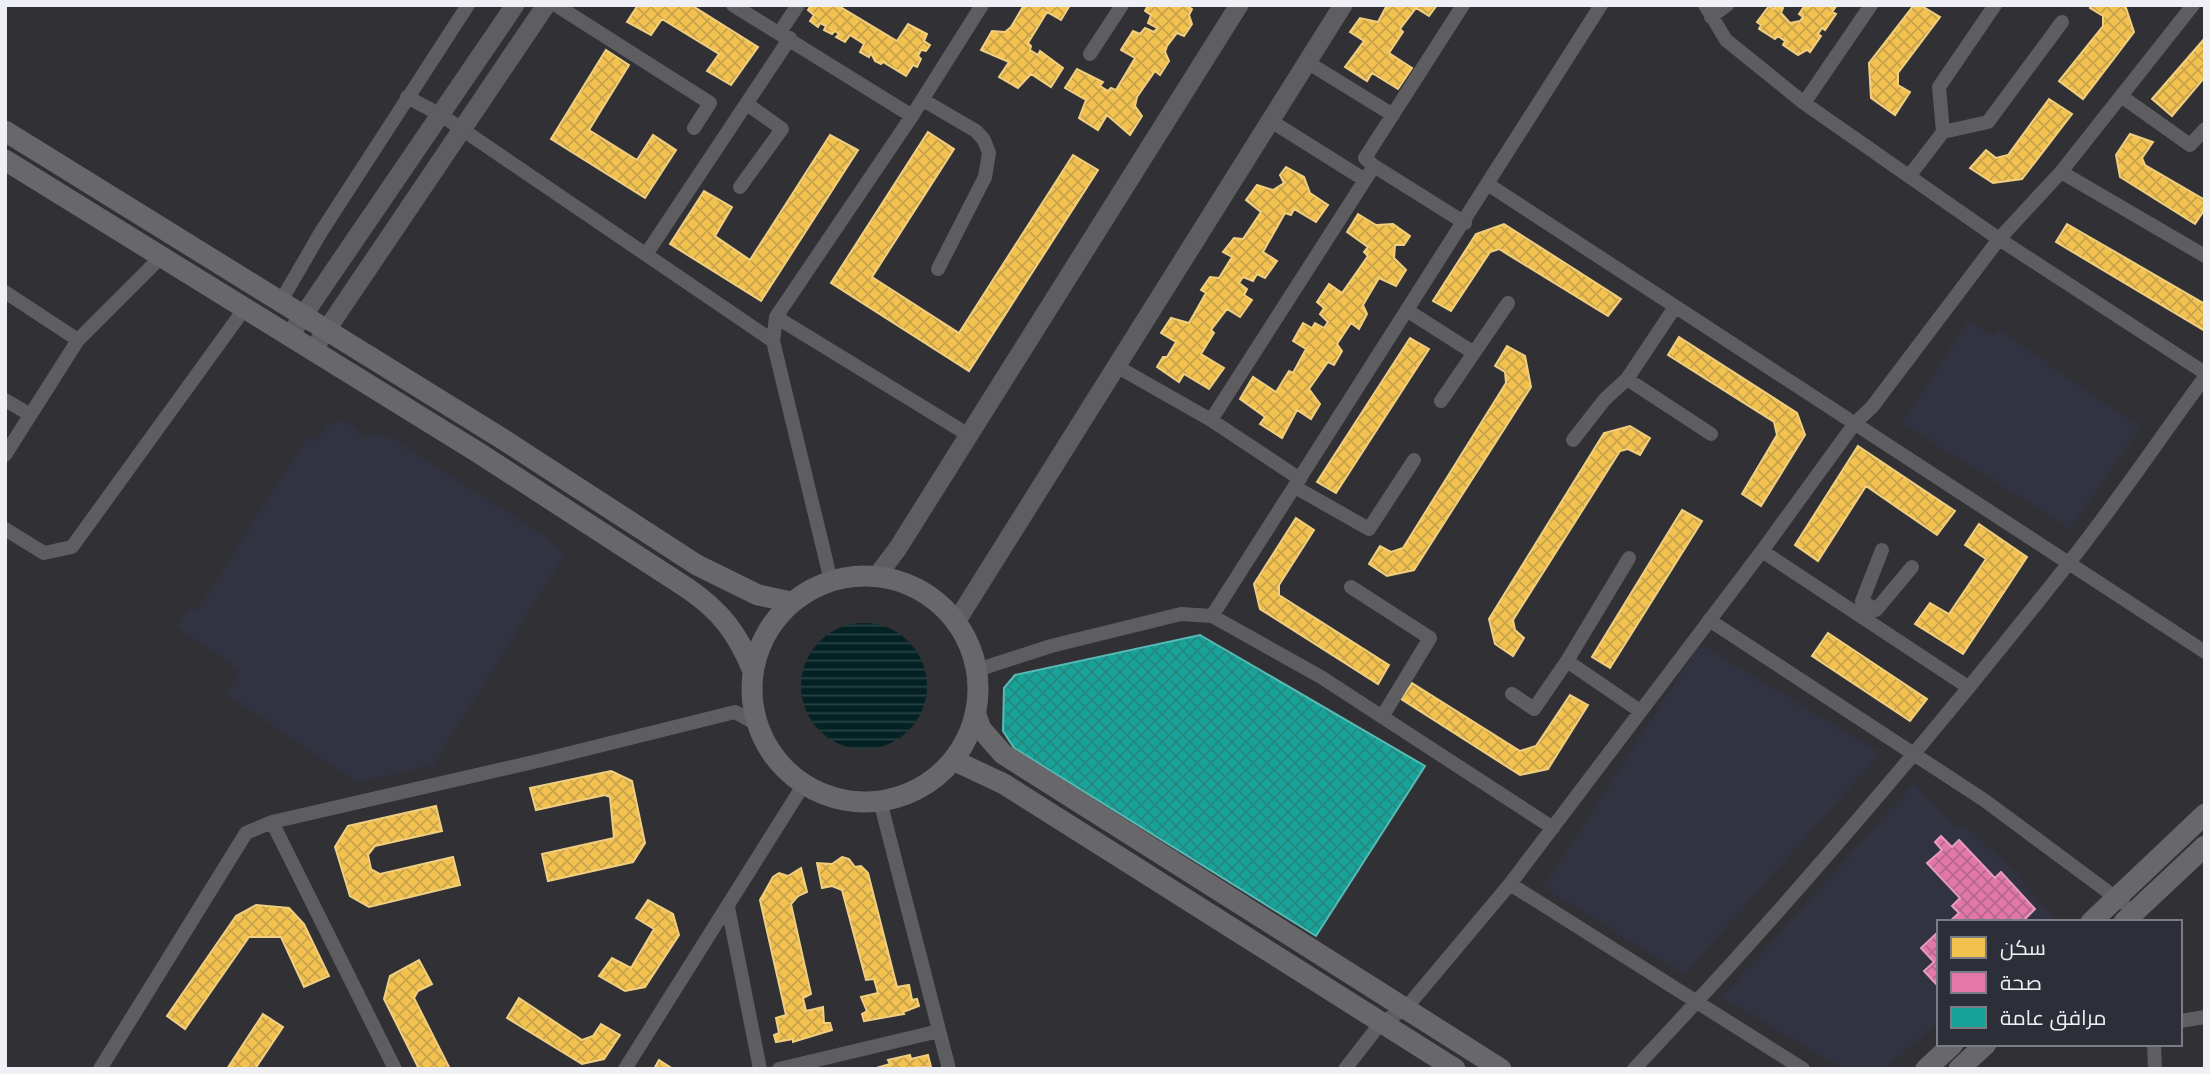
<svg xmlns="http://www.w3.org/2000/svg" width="2210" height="1074" font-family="Roboto,Cairo,sans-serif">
  <defs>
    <pattern id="water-rules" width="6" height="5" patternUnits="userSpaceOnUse" patternTransform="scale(1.75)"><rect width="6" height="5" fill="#042224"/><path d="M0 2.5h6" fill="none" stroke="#294244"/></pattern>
    <pattern id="homes-cross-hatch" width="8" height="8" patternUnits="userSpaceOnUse" patternTransform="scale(1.75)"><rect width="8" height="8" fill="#f2c14e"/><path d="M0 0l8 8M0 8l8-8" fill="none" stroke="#c8a34d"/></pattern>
    <pattern id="health-cross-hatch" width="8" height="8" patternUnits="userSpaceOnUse" patternTransform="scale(1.75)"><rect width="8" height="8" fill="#e377a8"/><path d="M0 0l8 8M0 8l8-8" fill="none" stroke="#b4698c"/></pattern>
    <pattern id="public-cross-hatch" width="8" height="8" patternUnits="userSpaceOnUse" patternTransform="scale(1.75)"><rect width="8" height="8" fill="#17a398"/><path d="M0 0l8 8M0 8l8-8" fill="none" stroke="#268881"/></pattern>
  </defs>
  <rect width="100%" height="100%" fill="#303035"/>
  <path fill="#323341" d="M 1968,320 L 1993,336 L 1998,329 L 2141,428 L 2070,529 L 1902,423 Z
    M 342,421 L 354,426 L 363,437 L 380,435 L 395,440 L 548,538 L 565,554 L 434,765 L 357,783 L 226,694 L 240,671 L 176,627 L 188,608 L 197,610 L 307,437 L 314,441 L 330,424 Z
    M 1700,644 L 1881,753 L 1684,975 L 1543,887 Z
    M 1914,783 L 1955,826 L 1966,827 L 2011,867 L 2055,920 L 1939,922 L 1939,1022 L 1885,1069 L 1844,1069 L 1721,998 Z"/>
  <path fill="url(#water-rules)" d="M801 686a63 63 0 1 1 126 0a63 63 0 1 1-126 0Z"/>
  <path fill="url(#homes-cross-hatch)" stroke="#f1cf80" stroke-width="2" d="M 638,5 L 691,5 L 758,47 L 731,85 L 707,71 L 719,54 L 662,19 L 651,35 L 627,22 Z
    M 811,5 L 837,5 L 897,41 L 908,24 L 927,34 L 924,41 L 930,45 L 926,51 L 921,50 L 918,56 L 921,59 L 917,67 L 913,65 L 906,76 L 883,62 L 881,64 L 875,61 L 871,53 L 869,57 L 860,52 L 864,44 L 850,35 L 845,42 L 836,37 L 839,34 L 835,31 L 832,34 L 824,30 L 826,26 L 820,23 L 818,27 L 810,21 L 814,15 L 808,10 Z
    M 1024,5 L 1070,5 L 1061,20 L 1047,12 L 1028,43 L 1031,46 L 1030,50 L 1038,55 L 1040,51 L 1063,68 L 1051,87 L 1031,74 L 1018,88 L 999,77 L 1009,62 L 981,50 L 992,31 L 1005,32 L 1011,27 Z
    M 1148,5 L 1186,5 L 1192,9 L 1189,15 L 1192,24 L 1184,36 L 1177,33 L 1167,46 L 1165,52 L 1169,61 L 1160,75 L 1155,71 L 1137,97 L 1135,106 L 1142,116 L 1130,135 L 1107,115 L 1098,130 L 1079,118 L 1086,100 L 1065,88 L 1077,69 L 1103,82 L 1100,86 L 1108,91 L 1111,88 L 1116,90 L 1135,58 L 1121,50 L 1133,31 L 1140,34 L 1145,28 L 1154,32 L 1157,28 L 1148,23 L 1151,15 L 1145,11 Z
    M 1387,5 L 1437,5 L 1429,16 L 1416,8 L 1400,29 L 1403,32 L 1389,53 L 1412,68 L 1398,89 L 1372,73 L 1367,81 L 1345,67 L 1364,41 L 1350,32 L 1360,18 L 1378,22 Z
    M 1776,5 L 1783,8 L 1781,13 L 1790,23 L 1800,21 L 1803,17 L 1799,14 L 1805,5 L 1837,5 L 1832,12 L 1836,14 L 1825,30 L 1822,28 L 1818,34 L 1821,36 L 1810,52 L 1807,50 L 1798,55 L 1783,45 L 1785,41 L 1778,36 L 1775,39 L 1759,29 L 1761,25 L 1757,22 L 1769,6 L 1774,9 Z
    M 1914,5 L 1920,5 L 1940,17 L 1898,73 L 1898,85 L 1910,92 L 1895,115 L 1871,98 L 1869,63 Z
    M 2092,5 L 2125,5 L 2134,32 L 2083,99 L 2059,81 L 2103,26 L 2103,16 L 2090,8 Z
    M 2205,38 L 2205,77 L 2172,116 L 2152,99 Z
    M 606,50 L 629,65 L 589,130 L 637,160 L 653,135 L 676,150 L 645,198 L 551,139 Z
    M 2049,99 L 2072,114 L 2022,179 L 1993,183 L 1970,168 L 1986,150 L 1996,158 L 2008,155 Z
    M 928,132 L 954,149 L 872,277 L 959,333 L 1073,155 L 1098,170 L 969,371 L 831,283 Z
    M 2130,134 L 2153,142 L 2142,158 L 2145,165 L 2205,200 L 2205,209 L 2195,224 L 2120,177 L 2116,155 Z
    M 830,135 L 858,150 L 761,301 L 670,244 L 704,191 L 732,207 L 715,236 L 750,260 Z
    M 1286,167 L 1304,177 L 1310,193 L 1328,205 L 1316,222 L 1294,209 L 1291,215 L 1285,213 L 1263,252 L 1277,261 L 1265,278 L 1257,274 L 1253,281 L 1243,277 L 1239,283 L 1247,289 L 1244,295 L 1252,300 L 1240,317 L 1227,309 L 1211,330 L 1214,333 L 1201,354 L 1224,368 L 1209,389 L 1184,374 L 1179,382 L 1157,367 L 1163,357 L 1167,357 L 1176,342 L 1161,333 L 1171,318 L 1189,323 L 1206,293 L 1201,290 L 1210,277 L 1219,278 L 1232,257 L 1223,252 L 1234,238 L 1243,239 L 1261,212 L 1246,200 L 1257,185 L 1273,190 L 1284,183 L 1280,175 Z
    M 1358,214 L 1376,225 L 1393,224 L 1410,236 L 1404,245 L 1395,245 L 1394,258 L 1406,270 L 1396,286 L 1379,278 L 1363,305 L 1367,314 L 1359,329 L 1351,323 L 1337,344 L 1342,351 L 1334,365 L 1328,362 L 1309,389 L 1320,404 L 1311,419 L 1297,410 L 1282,438 L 1260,424 L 1265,417 L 1240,399 L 1253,377 L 1276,392 L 1289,371 L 1293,373 L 1306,349 L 1293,341 L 1303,323 L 1312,328 L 1315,323 L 1324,328 L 1328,322 L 1320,314 L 1324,308 L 1317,302 L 1329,284 L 1342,293 L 1368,256 L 1364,252 L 1368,247 L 1347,232 Z
    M 1504,224 L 1621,299 L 1608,316 L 1499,249 L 1490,252 L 1451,311 L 1433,301 L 1476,234 Z
    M 2067,224 L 2205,304 L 2205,331 L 2056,242 Z
    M 1679,337 L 1797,413 L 1805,435 L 1761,506 L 1742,494 L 1777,435 L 1774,422 L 1668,355 Z
    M 1410,338 L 1429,349 L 1336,493 L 1317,482 Z
    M 1507,346 L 1525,356 L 1531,387 L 1414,570 L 1387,576 L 1369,564 L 1380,546 L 1391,552 L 1403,548 L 1506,383 L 1505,372 L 1495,366 Z
    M 1630,426 L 1650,438 L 1640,455 L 1628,449 L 1620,451 L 1513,620 L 1515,630 L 1524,638 L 1513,656 L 1495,644 L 1489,619 L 1604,433 Z
    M 1858,446 L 1955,511 L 1937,535 L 1866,486 L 1818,561 L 1795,545 Z
    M 1682,510 L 1702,521 L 1610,668 L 1592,657 Z
    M 1296,518 L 1314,530 L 1279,585 L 1279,595 L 1389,665 L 1378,684 L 1260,609 L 1254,584 Z
    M 1979,524 L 2027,557 L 1963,654 L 1915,624 L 1930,603 L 1949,614 L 1986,559 L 1965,545 Z
    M 1828,633 L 1927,699 L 1910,721 L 1812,656 Z
    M 1412,683 L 1520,751 L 1536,746 L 1570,695 L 1588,705 L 1548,769 L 1520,775 L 1401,699 Z
    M 611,771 L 632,781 L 645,843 L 633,862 L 548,881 L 542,854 L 614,838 L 610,797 L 605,795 L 536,810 L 530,788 Z
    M 436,806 L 442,831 L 375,846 L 368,855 L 371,869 L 380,874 L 453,857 L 460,885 L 369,907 L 350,896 L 335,847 L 348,826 Z
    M 842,857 L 849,859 L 855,867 L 861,866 L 868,873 L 897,987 L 909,985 L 912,1000 L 917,999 L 919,1006 L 903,1012 L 904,1014 L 864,1021 L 862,1014 L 867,1011 L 861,997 L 878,993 L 874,979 L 866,980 L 842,890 L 832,886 L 822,888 L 817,863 L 832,864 Z
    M 801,868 L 807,892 L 798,896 L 791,904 L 811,994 L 803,998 L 806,1011 L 823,1007 L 824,1023 L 830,1023 L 832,1030 L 793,1042 L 793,1039 L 776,1042 L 774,1035 L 779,1033 L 776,1018 L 786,1015 L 760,900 L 773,877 L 779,873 L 788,876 Z
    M 648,900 L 673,914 L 679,935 L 645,987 L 625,991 L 599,976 L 612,958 L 631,968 L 654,929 L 636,918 Z
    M 256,905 L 289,908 L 304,924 L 329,976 L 304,987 L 281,937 L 249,937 L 185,1029 L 167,1016 L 236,916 Z
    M 419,960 L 432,984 L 418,991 L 414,998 L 450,1069 L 419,1069 L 384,999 L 390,976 Z
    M 519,998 L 582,1040 L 593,1036 L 601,1024 L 620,1035 L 604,1059 L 582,1064 L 507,1018 Z
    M 263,1014 L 283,1027 L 255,1069 L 227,1069 Z
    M 910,1055 L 911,1059 L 928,1055 L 931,1067 L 873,1069 L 890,1064 L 888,1060 Z
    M 659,1060 L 673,1069 L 654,1069 Z"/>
  <path fill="url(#health-cross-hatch)" stroke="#e79bbf" stroke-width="2" d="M 1941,836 L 1952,847 L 1959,840 L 1995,878 L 2001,872 L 2035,909 L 2022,922 L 1949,922 L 1959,913 L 1952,906 L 1960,898 L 1927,863 L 1942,850 L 1935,842 Z
    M 1939,931 L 1939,985 L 1938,986 L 1924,971 L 1934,962 L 1921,948 Z"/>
  <path fill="url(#public-cross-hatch)" stroke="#58bab4" stroke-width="2" d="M 1200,635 L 1425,766 L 1316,936 L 1014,748 L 1003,731 L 1004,688 L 1015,675 Z"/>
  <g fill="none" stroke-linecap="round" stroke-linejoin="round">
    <path stroke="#5e5d60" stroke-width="14" d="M 556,5 L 710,103 L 694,128
      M 733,5 L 912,116 L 982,5
      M 1705,5 L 1726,40 L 1804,103 L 1999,239 L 2205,373
      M 1711,17 L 1727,5
      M 780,32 L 798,5
      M 1090,54 L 1122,5
      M 1307,62 L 1393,115
      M 2121,96 L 2190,145 L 2205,129
      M 407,97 L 441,115 L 773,341 L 776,317 L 967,434
      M 923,100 L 976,131 L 984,140 L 989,153 L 985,177 L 938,269
      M 1804,103 L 1871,5
      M 1271,121 L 1365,180
      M 1943,132 L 1939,87 L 1995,5
      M 1374,166 L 1365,158 L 1463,5
      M 2061,172 L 2205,256
      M 1910,175 L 1943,132 L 1988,122 L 2062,22
      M 1489,185 L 2205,652
      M 740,187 L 782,129 L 747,104
      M 647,253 L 790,38
      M 5,292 L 78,340
      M 281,301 L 321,232 L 468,5
      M 1408,311 L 1474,353
      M 776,317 L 912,116
      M 773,341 L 831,581
      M 1116,366 L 1211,420 L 1300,479
      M 1627,379 L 1711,434
      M 5,400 L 29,414
      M 1441,401 L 1508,303
      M 1211,420 L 1374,166 L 1465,223
      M 1573,440 L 1605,399 L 1627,379 L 1675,307
      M 5,455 L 78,340 L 162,256
      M 1295,487 L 1369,529 L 1414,460
      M 5,529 L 44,553 L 72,547 L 245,308
      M 1762,551 L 1968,687
      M 1351,587 L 1430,638 L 1382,717
      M 1868,605 L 1862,601 L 1882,550
      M 1212,616 L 1601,5
      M 1861,616 L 1868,605 L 1876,610 L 1912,567
      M 1709,620 L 1984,800 L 2123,903
      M 1567,661 L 1629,558
      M 977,670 L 1051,646 L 1181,614 L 1212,616 L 1321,677 L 1553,828
      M 1512,694 L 1534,709 L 1567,661 L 1640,711
      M 880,801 L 949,1069
      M 272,822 L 395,1069
      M 1510,884 L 1803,1069
      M 728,907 L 760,1069
      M 2180,1021 L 2205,1017
      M 2154,1044 L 2155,1069
      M 100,1069 L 246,833 L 272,822 L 542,760 L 735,712 L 757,724
      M 625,1069 L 804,784
      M 779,1069 L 939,1031
      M 1345,1069 L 1380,1024 L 1406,1008 L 1510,884 L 1762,551 L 1855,423 L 1872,407 L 1999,239 L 2061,172 L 2193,5
      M 1634,1069 C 1786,908 1930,739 2068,564 C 2116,504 2159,439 2205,377"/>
    <path stroke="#5e5d60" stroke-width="19" d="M 290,335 L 515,5
      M 313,350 L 546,5
      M 877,576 L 898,548 L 1239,5
      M 956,622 L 1343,5"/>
    <path stroke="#68676a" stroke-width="21" d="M 5,131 L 501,438 L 697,565 L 758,595 L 791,602
      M 5,160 L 479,453 L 687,588 C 721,611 738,634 753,671
      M752 689a113 113 0 1 1 226 0a113 113 0 1 1-226 0Z
      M 976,715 L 981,729 L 1003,754 L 1501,1069
      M 953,760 L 1004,784 L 1455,1069
      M 2091,922 L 2205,814
      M 2124,922 L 2205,846
      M 1926,1069 L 1953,1044
      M 1959,1069 L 1986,1044"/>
  </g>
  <rect width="2210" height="1074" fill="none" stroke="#eff0f6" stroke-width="14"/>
  <rect x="1937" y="920" width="245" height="126" fill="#2d2f38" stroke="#7b7c84" stroke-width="2"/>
  <rect x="1951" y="937" width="35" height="21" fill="#f2c14e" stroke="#7b7c84" stroke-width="2"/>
  <text x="2000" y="955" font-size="21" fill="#eff0f6">سكن</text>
  <rect x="1951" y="972" width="35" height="21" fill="#e377a8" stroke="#7b7c84" stroke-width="2"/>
  <text x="2000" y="990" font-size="21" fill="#eff0f6">صحة</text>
  <rect x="1951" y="1007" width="35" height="21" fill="#17a398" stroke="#7b7c84" stroke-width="2"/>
  <text x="2000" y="1025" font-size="21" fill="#eff0f6">مرافق عامة</text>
</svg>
